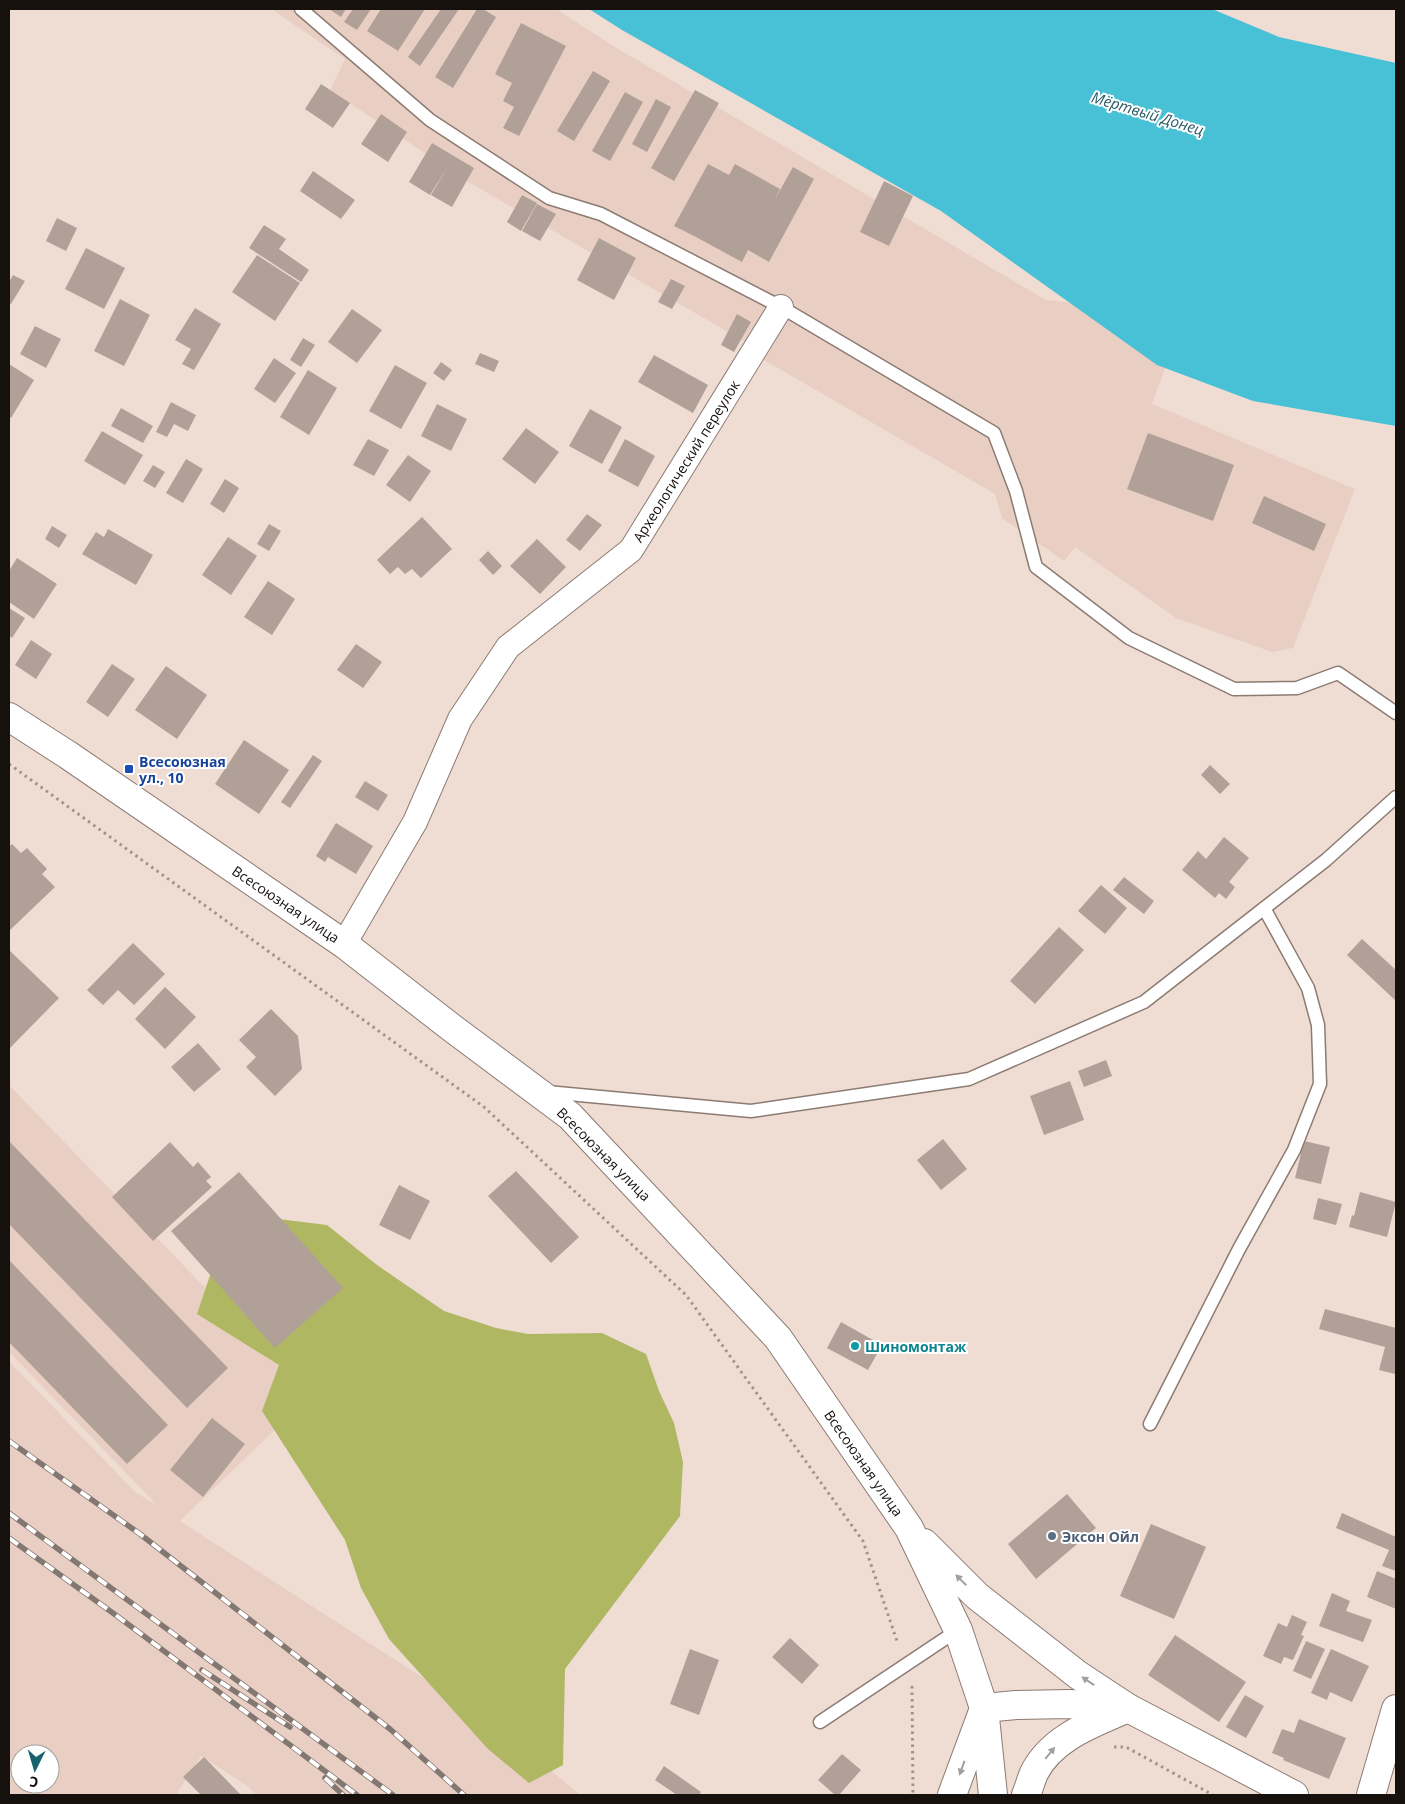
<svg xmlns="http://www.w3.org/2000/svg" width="1405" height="1804" font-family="'Open Sans',sans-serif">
  <rect width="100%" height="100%" fill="#efddd4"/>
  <path fill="#e9cfc3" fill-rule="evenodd" d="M 271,9 L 556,9 L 615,47 L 1046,300 L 1139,310 L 1178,333 L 1152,404 L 1355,489 L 1293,648 L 1272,652 L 1176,618 L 1075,547 L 1064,561 L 1002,518 L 995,494 L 764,360 L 747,343 L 465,180 L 330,90 L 345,59 Z
    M 9,1085 L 310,1396 L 180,1521 L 501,1728 L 580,1795 L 257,1795 L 246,1785 L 201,1756 L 176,1795 L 9,1795 L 9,1361 L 135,1492 L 158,1506 L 9,1352 ZM 20,1754 L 50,1754 L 50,1784 L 20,1784 Z"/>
  <path fill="#afb763" d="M 231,1213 L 327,1225 L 377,1265 L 444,1311 L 496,1328 L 528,1334 L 602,1333 L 646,1354 L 659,1391 L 674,1423 L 683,1462 L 680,1516 L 565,1669 L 563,1765 L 529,1783 L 488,1749 L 389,1639 L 361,1588 L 345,1540 L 262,1411 L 279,1365 L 197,1314 Z"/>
  <path fill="#48c0d5" d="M 589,9 L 1212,9 L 1279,37 L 1396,63 L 1396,426 L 1253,401 L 1157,365 L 941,211 L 622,30 Z"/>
  <path fill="#b1a098" d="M 329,9 L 346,9 L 341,17 Z
    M 353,9 L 371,9 L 357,30 L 344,22 Z
    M 381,9 L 425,9 L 398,51 L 367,31 Z
    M 441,9 L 459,9 L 420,66 L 408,57 Z
    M 477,9 L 483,9 L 496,17 L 453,88 L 435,77 Z
    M 521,23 L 566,46 L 519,136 L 503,128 L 514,107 L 503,101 L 512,83 L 495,74 Z
    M 593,71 L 610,81 L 574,141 L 557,131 Z
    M 321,84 L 350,103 L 333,128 L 305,109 Z
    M 695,90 L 719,103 L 674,181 L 651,168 Z
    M 625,92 L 643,102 L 610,161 L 592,151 Z
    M 656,99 L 671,107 L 647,152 L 632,144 Z
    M 381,114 L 407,132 L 388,162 L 361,144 Z
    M 432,143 L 474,168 L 452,207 L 431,195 L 447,168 L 430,195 L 409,182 Z
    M 708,164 L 729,175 L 735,164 L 780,189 L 774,201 L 793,167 L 814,179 L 769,262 L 748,250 L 742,262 L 696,237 L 702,227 L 696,237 L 674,226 Z
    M 313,171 L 355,200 L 341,219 L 300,191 Z
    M 884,181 L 913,196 L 889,246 L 860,232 Z
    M 522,195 L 537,203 L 521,231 L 507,222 Z
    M 537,204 L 556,214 L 540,241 L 522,231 Z
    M 57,218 L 77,228 L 66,251 L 46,241 Z
    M 264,225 L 286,239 L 279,249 L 309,270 L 301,282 L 249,248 Z
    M 599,238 L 636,258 L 614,300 L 577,280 Z
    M 86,248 L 125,268 L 104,309 L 65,289 Z
    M 257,255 L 300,283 L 275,321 L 232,292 Z
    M 13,275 L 25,281 L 11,304 L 9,303 L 9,282 Z
    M 671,279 L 685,286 L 672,309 L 658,302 Z
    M 120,299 L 150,315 L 124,366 L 94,351 Z
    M 195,308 L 221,324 L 194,370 L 182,364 L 191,349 L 175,340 Z
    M 352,309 L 382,330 L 357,363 L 328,342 Z
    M 737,314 L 751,322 L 734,352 L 721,345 Z
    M 35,326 L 61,339 L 46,368 L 20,354 Z
    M 303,338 L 315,345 L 301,367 L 290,360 Z
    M 480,353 L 499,361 L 494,372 L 475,364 Z
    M 654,355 L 708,385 L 693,413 L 638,382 Z
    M 274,358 L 296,373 L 275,403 L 254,389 Z
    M 441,362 L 452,370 L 444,381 L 433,373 Z
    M 9,364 L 34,380 L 11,418 L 9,417 Z
    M 395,365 L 427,383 L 401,429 L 369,411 Z
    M 308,370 L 337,388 L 309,435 L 280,417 Z
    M 171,402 L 196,415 L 188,431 L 174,424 L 167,437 L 156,432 Z
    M 437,404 L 467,419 L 451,451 L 421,436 Z
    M 121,408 L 153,426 L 143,443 L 111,426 Z
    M 590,409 L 622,427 L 602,464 L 569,446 Z
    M 526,428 L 559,452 L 535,484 L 502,459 Z
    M 102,431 L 143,455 L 125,485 L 84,461 Z
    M 1148,433 L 1234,465 L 1213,521 L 1127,489 Z
    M 368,439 L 389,450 L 374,476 L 353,465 Z
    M 625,439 L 655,456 L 638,487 L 608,471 Z
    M 408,455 L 431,471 L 410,502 L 386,485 Z
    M 186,459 L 203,469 L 183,503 L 166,493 Z
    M 153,465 L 165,472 L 155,488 L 143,481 Z
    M 225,479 L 239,488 L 224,513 L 210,504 Z
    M 1264,496 L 1326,524 L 1314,551 L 1252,523 Z
    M 587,514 L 602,525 L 580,551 L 566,540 Z
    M 422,517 L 452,549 L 421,578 L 412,569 L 405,574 L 398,567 L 390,574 L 377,560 Z
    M 269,524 L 281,531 L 269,551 L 257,544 Z
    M 52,526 L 67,535 L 59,548 L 45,539 Z
    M 108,529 L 153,555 L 136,585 L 82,554 L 96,532 L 104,537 Z
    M 228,537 L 257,556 L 231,595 L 202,575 Z
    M 537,539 L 566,567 L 540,594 L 510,566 Z
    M 488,551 L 502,566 L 493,575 L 479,560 Z
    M 17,558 L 57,584 L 34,619 L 9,602 L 9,571 Z
    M 268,581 L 295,599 L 272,635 L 244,617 Z
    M 9,608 L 25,618 L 12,638 L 9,635 Z
    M 31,640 L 52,654 L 36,679 L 15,665 Z
    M 356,644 L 382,662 L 363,688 L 337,670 Z
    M 112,664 L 135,679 L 108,717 L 86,702 Z
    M 166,666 L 207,695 L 177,739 L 135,710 Z
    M 244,740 L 289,770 L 259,814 L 215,784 Z
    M 313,755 L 322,761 L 290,808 L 281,802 Z
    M 1210,765 L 1230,784 L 1220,794 L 1201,775 Z
    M 365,781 L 388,795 L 378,811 L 355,797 Z
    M 336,823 L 373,846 L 356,874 L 328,857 L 325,862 L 316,856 Z
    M 1224,837 L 1249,858 L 1229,882 L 1235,887 L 1226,899 L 1219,893 L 1215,898 L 1182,870 L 1198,851 L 1206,859 Z
    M 12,844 L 21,853 L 27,848 L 47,869 L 42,874 L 55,887 L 9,931 L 9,847 Z
    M 1124,877 L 1154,901 L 1144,914 L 1113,890 Z
    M 1101,885 L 1127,908 L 1105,934 L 1078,911 Z
    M 1059,927 L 1084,950 L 1035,1004 L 1010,981 Z
    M 1362,939 L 1396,970 L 1396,1001 L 1347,955 Z
    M 133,943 L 165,974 L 134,1005 L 118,990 L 103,1005 L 87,990 Z
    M 9,950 L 59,998 L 9,1049 Z
    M 165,987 L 196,1017 L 165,1049 L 135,1019 Z
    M 271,1009 L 298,1036 L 302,1069 L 275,1096 L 246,1067 L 256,1057 L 239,1040 Z
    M 198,1043 L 221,1069 L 194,1092 L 171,1067 Z
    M 1106,1060 L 1112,1076 L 1084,1087 L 1078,1071 Z
    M 1070,1081 L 1084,1120 L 1044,1135 L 1030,1096 Z
    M 943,1139 L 967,1169 L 941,1190 L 917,1160 Z
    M 9,1141 L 228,1368 L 187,1408 L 9,1224 Z
    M 1304,1141 L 1330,1147 L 1321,1184 L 1295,1178 Z
    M 170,1142 L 193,1167 L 198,1162 L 211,1177 L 206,1181 L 212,1187 L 153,1241 L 112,1197 Z
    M 516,1171 L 579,1237 L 551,1263 L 488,1196 Z
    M 239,1172 L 343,1288 L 275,1348 L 171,1231 Z
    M 399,1185 L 430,1201 L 410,1240 L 379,1225 Z
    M 1360,1192 L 1396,1202 L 1387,1237 L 1349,1227 L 1352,1215 L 1354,1216 Z
    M 1318,1198 L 1342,1204 L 1336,1225 L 1313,1219 Z
    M 9,1260 L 168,1425 L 127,1464 L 9,1342 Z
    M 1325,1309 L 1396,1328 L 1395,1374 L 1379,1370 L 1385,1347 L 1319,1329 Z
    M 841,1322 L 882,1345 L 868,1370 L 827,1348 Z
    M 212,1418 L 245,1444 L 203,1497 L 170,1470 Z
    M 1067,1494 L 1096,1528 L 1036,1579 L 1008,1544 Z
    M 1342,1513 L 1396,1537 L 1396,1571 L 1382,1566 L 1389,1550 L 1336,1528 Z
    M 1151,1524 L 1206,1547 L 1174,1619 L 1120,1596 Z
    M 1377,1571 L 1396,1579 L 1396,1609 L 1367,1597 Z
    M 1332,1593 L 1350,1601 L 1346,1611 L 1372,1620 L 1363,1642 L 1319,1626 Z
    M 1292,1615 L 1307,1622 L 1301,1635 L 1304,1636 L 1293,1660 L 1284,1657 L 1281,1664 L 1263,1656 L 1278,1623 L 1287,1627 Z
    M 1175,1635 L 1246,1682 L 1219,1722 L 1148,1675 Z
    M 790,1638 L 819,1665 L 802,1684 L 772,1657 Z
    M 1306,1641 L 1325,1649 L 1311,1679 L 1293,1671 Z
    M 690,1649 L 719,1660 L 699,1715 L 670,1704 Z
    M 1331,1649 L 1369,1666 L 1352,1702 L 1330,1692 L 1327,1700 L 1311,1693 Z
    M 1245,1695 L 1264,1706 L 1246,1738 L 1226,1727 Z
    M 1299,1719 L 1346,1738 L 1329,1779 L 1283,1760 L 1284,1758 L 1272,1753 L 1282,1729 L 1294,1733 Z
    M 842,1754 L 861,1770 L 839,1795 L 835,1795 L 818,1780 Z
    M 204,1757 L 241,1795 L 201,1795 L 183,1777 Z
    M 664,1766 L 701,1792 L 699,1795 L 677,1795 L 655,1780 Z"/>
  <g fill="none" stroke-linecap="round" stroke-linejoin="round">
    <defs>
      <path id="service" d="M 301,9 L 430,120 L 549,198 L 601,214 L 781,307 L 994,433 L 1016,491 L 1036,567 L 1129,638 L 1234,689 L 1297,688 L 1338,673 L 1396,713
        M 547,1092 L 751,1111 L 969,1079 L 1144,1002 L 1326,860 L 1396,797
        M 1150,1424 L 1239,1249 L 1294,1150 L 1320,1084 L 1318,1025 L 1308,988 L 1264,908
        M 820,1722 L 958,1630"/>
      <path id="minor" d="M 344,944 L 415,822 L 460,719 L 508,647 L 631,550 L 781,307"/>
      <path id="tertiary" d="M 984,1708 L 1016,1705 L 1070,1704 L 1128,1708 L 1294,1795
        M 1371,1795 L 1396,1709"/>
      <path id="trunk" d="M 9,717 L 68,755 L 344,944 L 452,1028 L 570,1116 L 778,1338 L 909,1528 L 958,1630 L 984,1708 L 993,1795
        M 924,1543 L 977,1596 L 1078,1675 L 1128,1708
        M 952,1795 L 982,1714
        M 1026,1795 C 1029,1788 1031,1780 1034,1773 C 1052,1737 1094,1723 1128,1708"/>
    </defs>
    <use href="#service" stroke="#8c7b73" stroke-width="15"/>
    <use href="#minor" stroke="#8c7b73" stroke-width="26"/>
    <use href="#tertiary" stroke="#8c7b73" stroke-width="30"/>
    <use href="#trunk" stroke="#8c7b73" stroke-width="30"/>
    <path stroke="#a1938c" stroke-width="3" stroke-dasharray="2.5 4" stroke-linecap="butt" d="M 9,764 L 484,1107 L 686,1295 L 863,1541 L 898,1644
      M 912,1686 L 913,1795
      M 1114,1747 L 1126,1747 L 1213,1795"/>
    <use href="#service" stroke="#fff" stroke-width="12"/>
    <use href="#minor" stroke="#fff" stroke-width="24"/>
    <use href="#tertiary" stroke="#fff" stroke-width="28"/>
    <use href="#trunk" stroke="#fff" stroke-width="28"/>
    <defs>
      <path id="rail" d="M 9,1441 L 140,1534 L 390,1729 L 464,1795
        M 9,1513 L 393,1795
        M 9,1538 L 117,1616 L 357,1795
        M 202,1670 L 290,1727
        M 325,1778 L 343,1795"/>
    </defs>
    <use href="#rail" stroke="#837771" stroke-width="5.5"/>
    <use href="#rail" stroke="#fff" stroke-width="4" stroke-dasharray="11" stroke-linecap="butt"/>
  </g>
  <defs><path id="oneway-solid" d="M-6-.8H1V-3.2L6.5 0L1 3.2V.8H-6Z" transform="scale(1.25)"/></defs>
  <g fill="#a2a09f">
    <use href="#oneway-solid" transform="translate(961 1580) rotate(-135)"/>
    <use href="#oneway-solid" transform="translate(1088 1681) rotate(-146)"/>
    <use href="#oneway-solid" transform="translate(1050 1753) rotate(-51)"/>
    <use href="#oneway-solid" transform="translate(962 1768) rotate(110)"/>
  </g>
  <rect fill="#1a4fb4" stroke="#fff" stroke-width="2" x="124" y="764" width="10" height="10" rx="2.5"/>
  <circle fill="#0f9aa8" stroke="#fff" stroke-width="2" cx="855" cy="1346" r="5"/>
  <circle fill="#5c6f8a" stroke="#fff" stroke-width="2" cx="1052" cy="1536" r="5"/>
  <g text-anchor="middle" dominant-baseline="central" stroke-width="4" stroke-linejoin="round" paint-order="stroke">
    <g font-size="14" fill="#17110e" stroke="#fff">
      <text transform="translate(686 461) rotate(-58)">Археологический переулок</text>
      <text transform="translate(286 904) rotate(34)">Всесоюзная улица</text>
      <text transform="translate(604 1154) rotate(45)">Всесоюзная улица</text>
      <text transform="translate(864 1463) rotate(55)">Всесоюзная улица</text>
    </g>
    <g font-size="14" font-weight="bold" fill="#164399" stroke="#fff" text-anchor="start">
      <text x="139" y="761">Всесоюзная<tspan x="139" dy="16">ул., 10</tspan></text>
    </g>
    <g font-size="14" font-weight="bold" fill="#0d838f" stroke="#fff" text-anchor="start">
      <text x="865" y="1346">Шиномонтаж</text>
    </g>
    <g font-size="14" font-weight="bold" fill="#4e5e75" stroke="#fff" text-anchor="start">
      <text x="1062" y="1536">Эксон Ойл</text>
    </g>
    <g font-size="15" font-style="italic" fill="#2a5b64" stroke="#fff">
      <text transform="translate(1148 113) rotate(17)">Мёртвый Донец</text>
    </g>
  </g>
  <rect width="1405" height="1804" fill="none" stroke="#17110e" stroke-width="20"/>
  <g transform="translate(35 1769) rotate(185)"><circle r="24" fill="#ffffff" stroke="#a2a09f"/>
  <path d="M0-4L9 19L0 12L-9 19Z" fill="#16636d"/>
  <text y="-8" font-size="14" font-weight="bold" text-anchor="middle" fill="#17110e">С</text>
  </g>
</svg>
